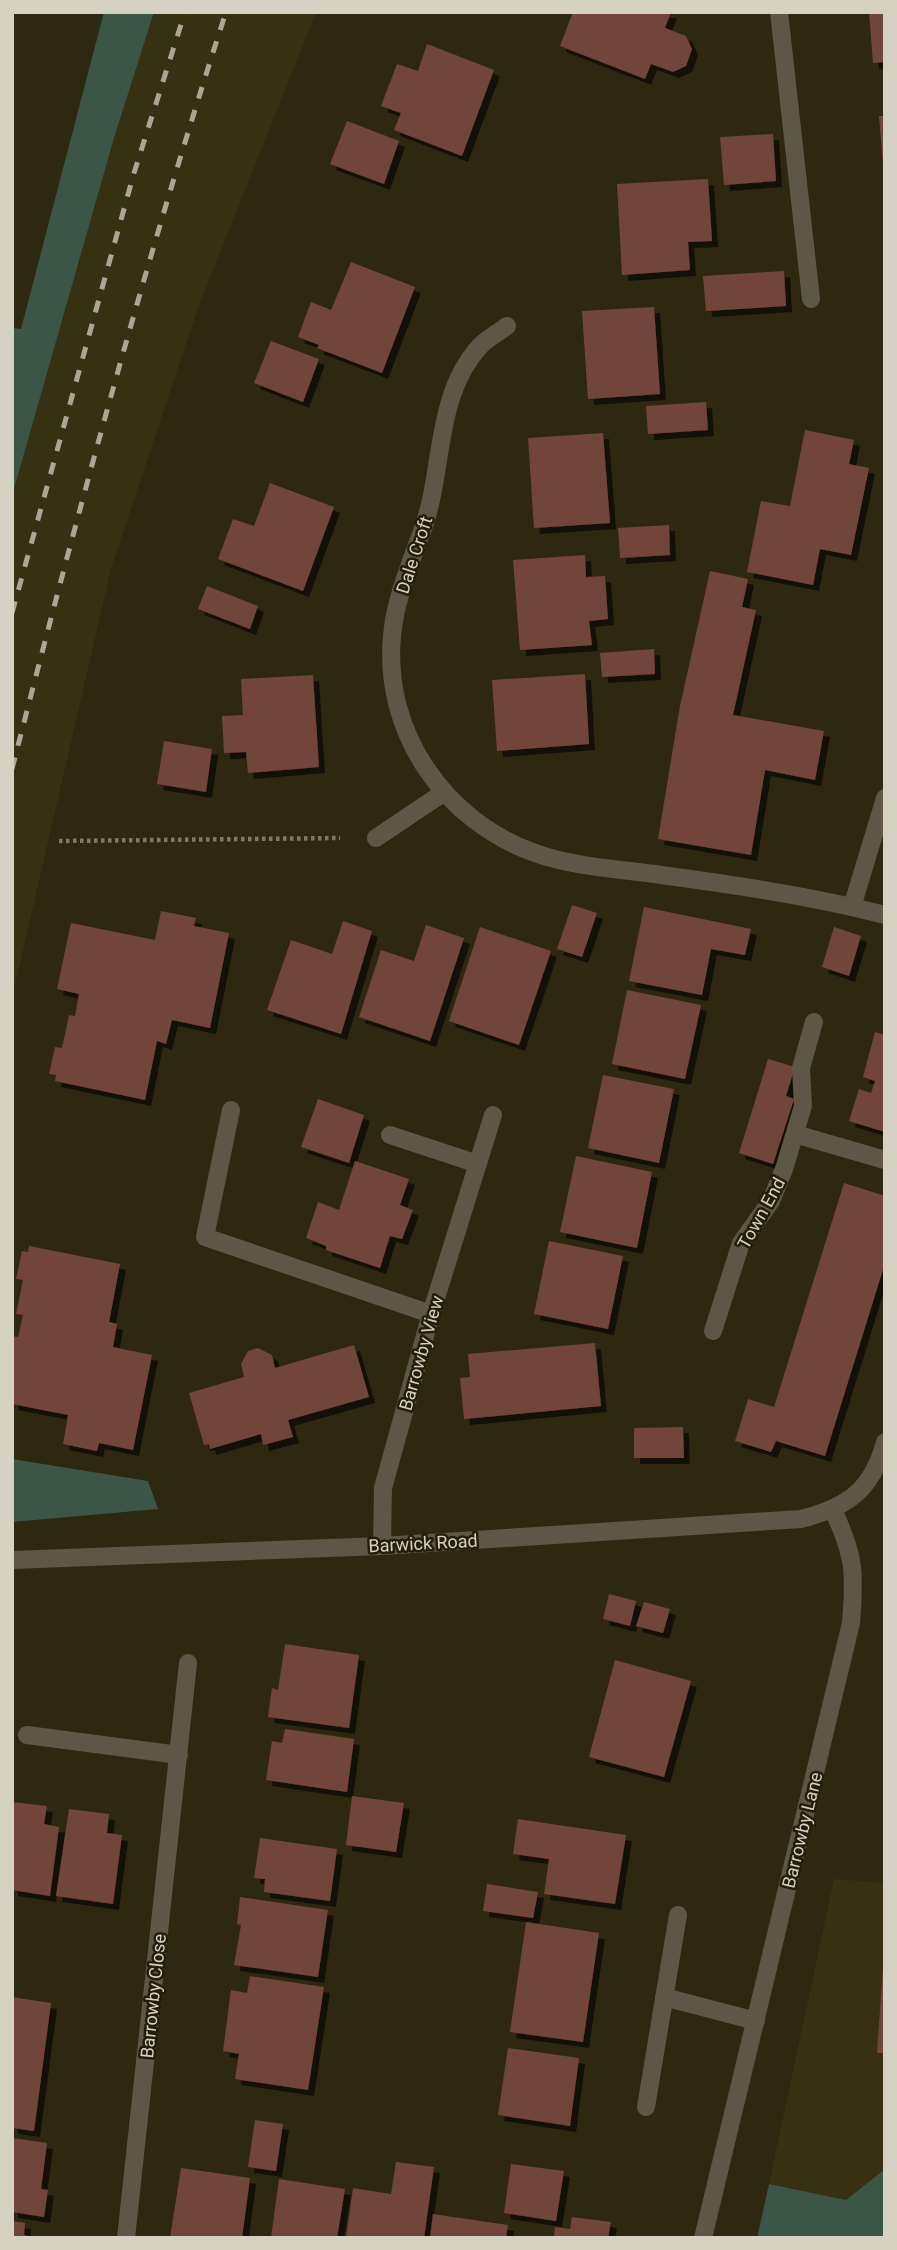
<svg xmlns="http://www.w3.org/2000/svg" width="897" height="2250" font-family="Roboto,sans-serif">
  <defs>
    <filter id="shadow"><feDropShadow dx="6" dy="6" stdDeviation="0" flood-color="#0009"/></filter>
  </defs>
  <rect width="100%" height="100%" fill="#2e2811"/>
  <path fill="#383012" d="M 154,12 L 316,12 L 200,302 L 111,569 L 12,998 L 12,496 L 114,138 Z
    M 834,1879 L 885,1883 L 885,2169 L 846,2200 L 769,2184 Z"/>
  <path fill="#3b5646" d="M 104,12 L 154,12 L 114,138 L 12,496 L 12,328 L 21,329 Z
    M 12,1459 L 148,1481 L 158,1509 L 12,1522 Z
    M 885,2169 L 885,2238 L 757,2238 L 769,2184 L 846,2200 Z"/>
  <path fill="#72443b" filter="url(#shadow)" d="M 573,12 L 671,12 L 665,28 L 686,36 L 692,49 L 686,66 L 673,72 L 651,64 L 645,79 L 560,46 Z
    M 869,12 L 885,12 L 885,62 L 873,63 Z
    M 427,44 L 494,70 L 462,156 L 394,130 L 401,113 L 381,106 L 397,64 L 418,71 Z
    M 879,116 L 885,116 L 885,164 L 883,164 Z
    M 347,121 L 399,141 L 384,184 L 330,164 Z
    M 773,134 L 776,181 L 724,185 L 720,137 Z
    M 708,179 L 712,241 L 688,242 L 690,270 L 622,275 L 617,184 Z
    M 351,262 L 415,287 L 382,373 L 317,348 L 319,345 L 298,337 L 311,302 L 331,310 Z
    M 784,271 L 786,306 L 706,311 L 703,276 Z
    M 654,307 L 660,394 L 588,399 L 582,311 Z
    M 271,341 L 319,359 L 303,402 L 254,383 Z
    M 706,402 L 708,430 L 648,434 L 646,406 Z
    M 805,430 L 854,440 L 849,464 L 869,468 L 851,555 L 820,549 L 813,585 L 747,572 L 761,501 L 790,506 Z
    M 603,433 L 610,523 L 534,528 L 528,438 Z
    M 270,483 L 334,507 L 303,591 L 218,559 L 233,519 L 254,526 Z
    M 669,525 L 670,555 L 620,558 L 618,528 Z
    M 585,555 L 586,577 L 605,576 L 608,619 L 589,621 L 592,645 L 520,650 L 513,560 Z
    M 710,571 L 748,579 L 742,607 L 756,610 L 733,715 L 824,731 L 815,780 L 765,770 L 751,855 L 658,839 L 680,706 Z
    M 207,586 L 258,606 L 250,629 L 198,609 Z
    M 654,649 L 655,674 L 602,677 L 600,653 Z
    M 585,674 L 589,744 L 497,751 L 492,680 Z
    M 313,675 L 319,767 L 248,773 L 246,752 L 224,753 L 222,716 L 243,715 L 241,679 Z
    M 164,741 L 212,749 L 206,792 L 157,784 Z
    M 572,905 L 597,913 L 582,957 L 557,949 Z
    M 644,907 L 751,929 L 745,955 L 711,949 L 702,995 L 629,981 Z
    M 161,911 L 196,918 L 194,926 L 229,933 L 210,1028 L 172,1020 L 166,1044 L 157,1041 L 145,1100 L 55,1081 L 56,1075 L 49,1074 L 55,1047 L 62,1048 L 69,1015 L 75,1016 L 79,994 L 57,989 L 71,923 L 155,940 Z
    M 343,921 L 372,931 L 341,1034 L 267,1010 L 291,940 L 332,954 Z
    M 426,925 L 464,938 L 430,1041 L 359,1017 L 381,950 L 414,961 Z
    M 480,927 L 551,951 L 519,1045 L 449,1021 Z
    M 834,927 L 861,936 L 849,976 L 822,967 Z
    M 627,990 L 701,1005 L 685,1079 L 612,1064 Z
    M 875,1032 L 885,1035 L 885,1132 L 849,1121 L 859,1089 L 871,1093 L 875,1081 L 863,1077 Z
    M 768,1059 L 795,1067 L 786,1096 L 794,1099 L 773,1164 L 739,1153 Z
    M 603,1075 L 674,1089 L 659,1163 L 588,1148 Z
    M 318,1099 L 364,1115 L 349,1163 L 301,1147 Z
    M 576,1156 L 652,1172 L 637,1248 L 560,1232 Z
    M 355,1161 L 409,1179 L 400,1205 L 413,1210 L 402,1239 L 390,1236 L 380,1268 L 326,1250 L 326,1246 L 306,1238 L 318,1202 L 339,1210 Z
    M 844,1183 L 885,1196 L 885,1263 L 825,1456 L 776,1441 L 771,1452 L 735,1441 L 748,1399 L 774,1407 Z
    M 549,1241 L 623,1256 L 608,1329 L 534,1314 Z
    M 29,1246 L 120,1264 L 109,1322 L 117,1324 L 113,1347 L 152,1355 L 133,1450 L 99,1443 L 97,1451 L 63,1444 L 68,1415 L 12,1404 L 12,1336 L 18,1337 L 23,1315 L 16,1314 L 23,1280 L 16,1279 L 22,1251 L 28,1252 Z
    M 595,1343 L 601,1406 L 464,1419 L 460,1378 L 470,1377 L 468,1354 Z
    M 354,1345 L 369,1397 L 288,1420 L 293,1437 L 263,1445 L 261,1434 L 210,1449 L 209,1444 L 204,1445 L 189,1393 L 244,1377 L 241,1364 L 248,1351 L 258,1348 L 272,1355 L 275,1368 Z
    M 683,1427 L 684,1458 L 634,1458 L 634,1428 Z
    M 609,1594 L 636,1601 L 630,1626 L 603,1619 Z
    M 644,1602 L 670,1609 L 663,1633 L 636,1626 Z
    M 285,1644 L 359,1655 L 349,1728 L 268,1717 L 272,1688 L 278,1690 Z
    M 615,1660 L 691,1681 L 664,1777 L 589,1757 Z
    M 285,1729 L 354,1739 L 347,1792 L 266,1780 L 272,1741 L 282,1743 Z
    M 352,1796 L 404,1803 L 396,1852 L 346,1845 Z
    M 12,1802 L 47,1806 L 44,1824 L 59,1827 L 50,1896 L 12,1890 Z
    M 69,1809 L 109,1814 L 107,1833 L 122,1835 L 113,1904 L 56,1896 Z
    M 518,1819 L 626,1835 L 615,1904 L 544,1894 L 549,1859 L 513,1854 Z
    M 260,1838 L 337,1849 L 330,1901 L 264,1892 L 265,1879 L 254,1878 Z
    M 487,1884 L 538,1892 L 533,1918 L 483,1911 Z
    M 240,1897 L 328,1910 L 318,1977 L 234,1965 L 241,1925 L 237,1924 Z
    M 526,1922 L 599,1933 L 583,2042 L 510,2032 Z
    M 883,1968 L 885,1968 L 885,2053 L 877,2053 Z
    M 250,1976 L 324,1987 L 308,2090 L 235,2079 L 239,2054 L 223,2051 L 231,1990 L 247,1993 Z
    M 12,1997 L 51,2003 L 34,2131 L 12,2128 Z
    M 508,2048 L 579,2058 L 570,2126 L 498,2115 Z
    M 255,2120 L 283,2124 L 276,2171 L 248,2167 Z
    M 12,2138 L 47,2143 L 41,2189 L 48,2190 L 44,2217 L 12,2212 Z
    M 396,2162 L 434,2167 L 424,2238 L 346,2238 L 353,2188 L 391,2194 Z
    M 511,2164 L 564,2171 L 556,2221 L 504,2213 Z
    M 181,2168 L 250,2178 L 242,2238 L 170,2238 Z
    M 279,2179 L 345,2189 L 337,2238 L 271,2238 Z
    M 433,2214 L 508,2225 L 506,2238 L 430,2238 Z
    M 572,2217 L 611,2222 L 608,2238 L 554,2238 L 555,2227 L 570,2229 Z
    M 12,2221 L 25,2223 L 24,2235 L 35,2238 L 12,2238 Z"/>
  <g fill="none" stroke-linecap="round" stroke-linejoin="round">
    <path stroke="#7e7967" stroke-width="4.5" stroke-dasharray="3.5 3.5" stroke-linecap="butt" d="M 59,841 L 340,838"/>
    <path stroke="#5f5645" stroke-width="18" d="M 779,12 L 811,299
      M 507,326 C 499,332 488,338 481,345 C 433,396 445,473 421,534 C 409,567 395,601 392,636 C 383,733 445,821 535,853 C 574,867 620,869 661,875 C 735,885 811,896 885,915
      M 376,838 L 443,793
      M 852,907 L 885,798
      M 231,1110 L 205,1237 L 431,1314
      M 795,1134 L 885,1160
      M 390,1135 L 478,1164
      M 713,1331 L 741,1243 L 771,1201 L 784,1169 L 803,1106 L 801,1068 L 814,1022
      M 382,1546 L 383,1488 L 431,1314 L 493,1115
      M 12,1560 L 382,1546 L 801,1519 C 848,1507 872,1490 885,1442
      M 27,1735 L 179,1755
      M 664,1997 L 756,2021
      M 646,2107 L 678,1915
      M 126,2238 L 188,1663
      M 703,2238 L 851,1623 C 855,1574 855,1556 833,1510"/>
    <path stroke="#aba797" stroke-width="5" stroke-dasharray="12 12" stroke-linecap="butt" d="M 12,613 L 134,173 L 185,12
      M 12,769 C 77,515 145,262 226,12"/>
  </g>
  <g text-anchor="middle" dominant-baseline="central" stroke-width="5" stroke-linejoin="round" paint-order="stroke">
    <g font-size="18" fill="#d5d2c4" stroke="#241e08">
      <text transform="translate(414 555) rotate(-72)">Dale Croft</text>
      <text transform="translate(761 1213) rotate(-61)">Town End</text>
      <text transform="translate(421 1353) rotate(-74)">Barrowby View</text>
      <text transform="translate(423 1543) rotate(-3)">Barwick Road</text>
      <text transform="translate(802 1830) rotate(-76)">Barrowby Lane</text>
      <text transform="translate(153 1996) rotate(-84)">Barrowby Close</text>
    </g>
  </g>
  <rect width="897" height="2250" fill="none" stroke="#d5d2c4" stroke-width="28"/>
</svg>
